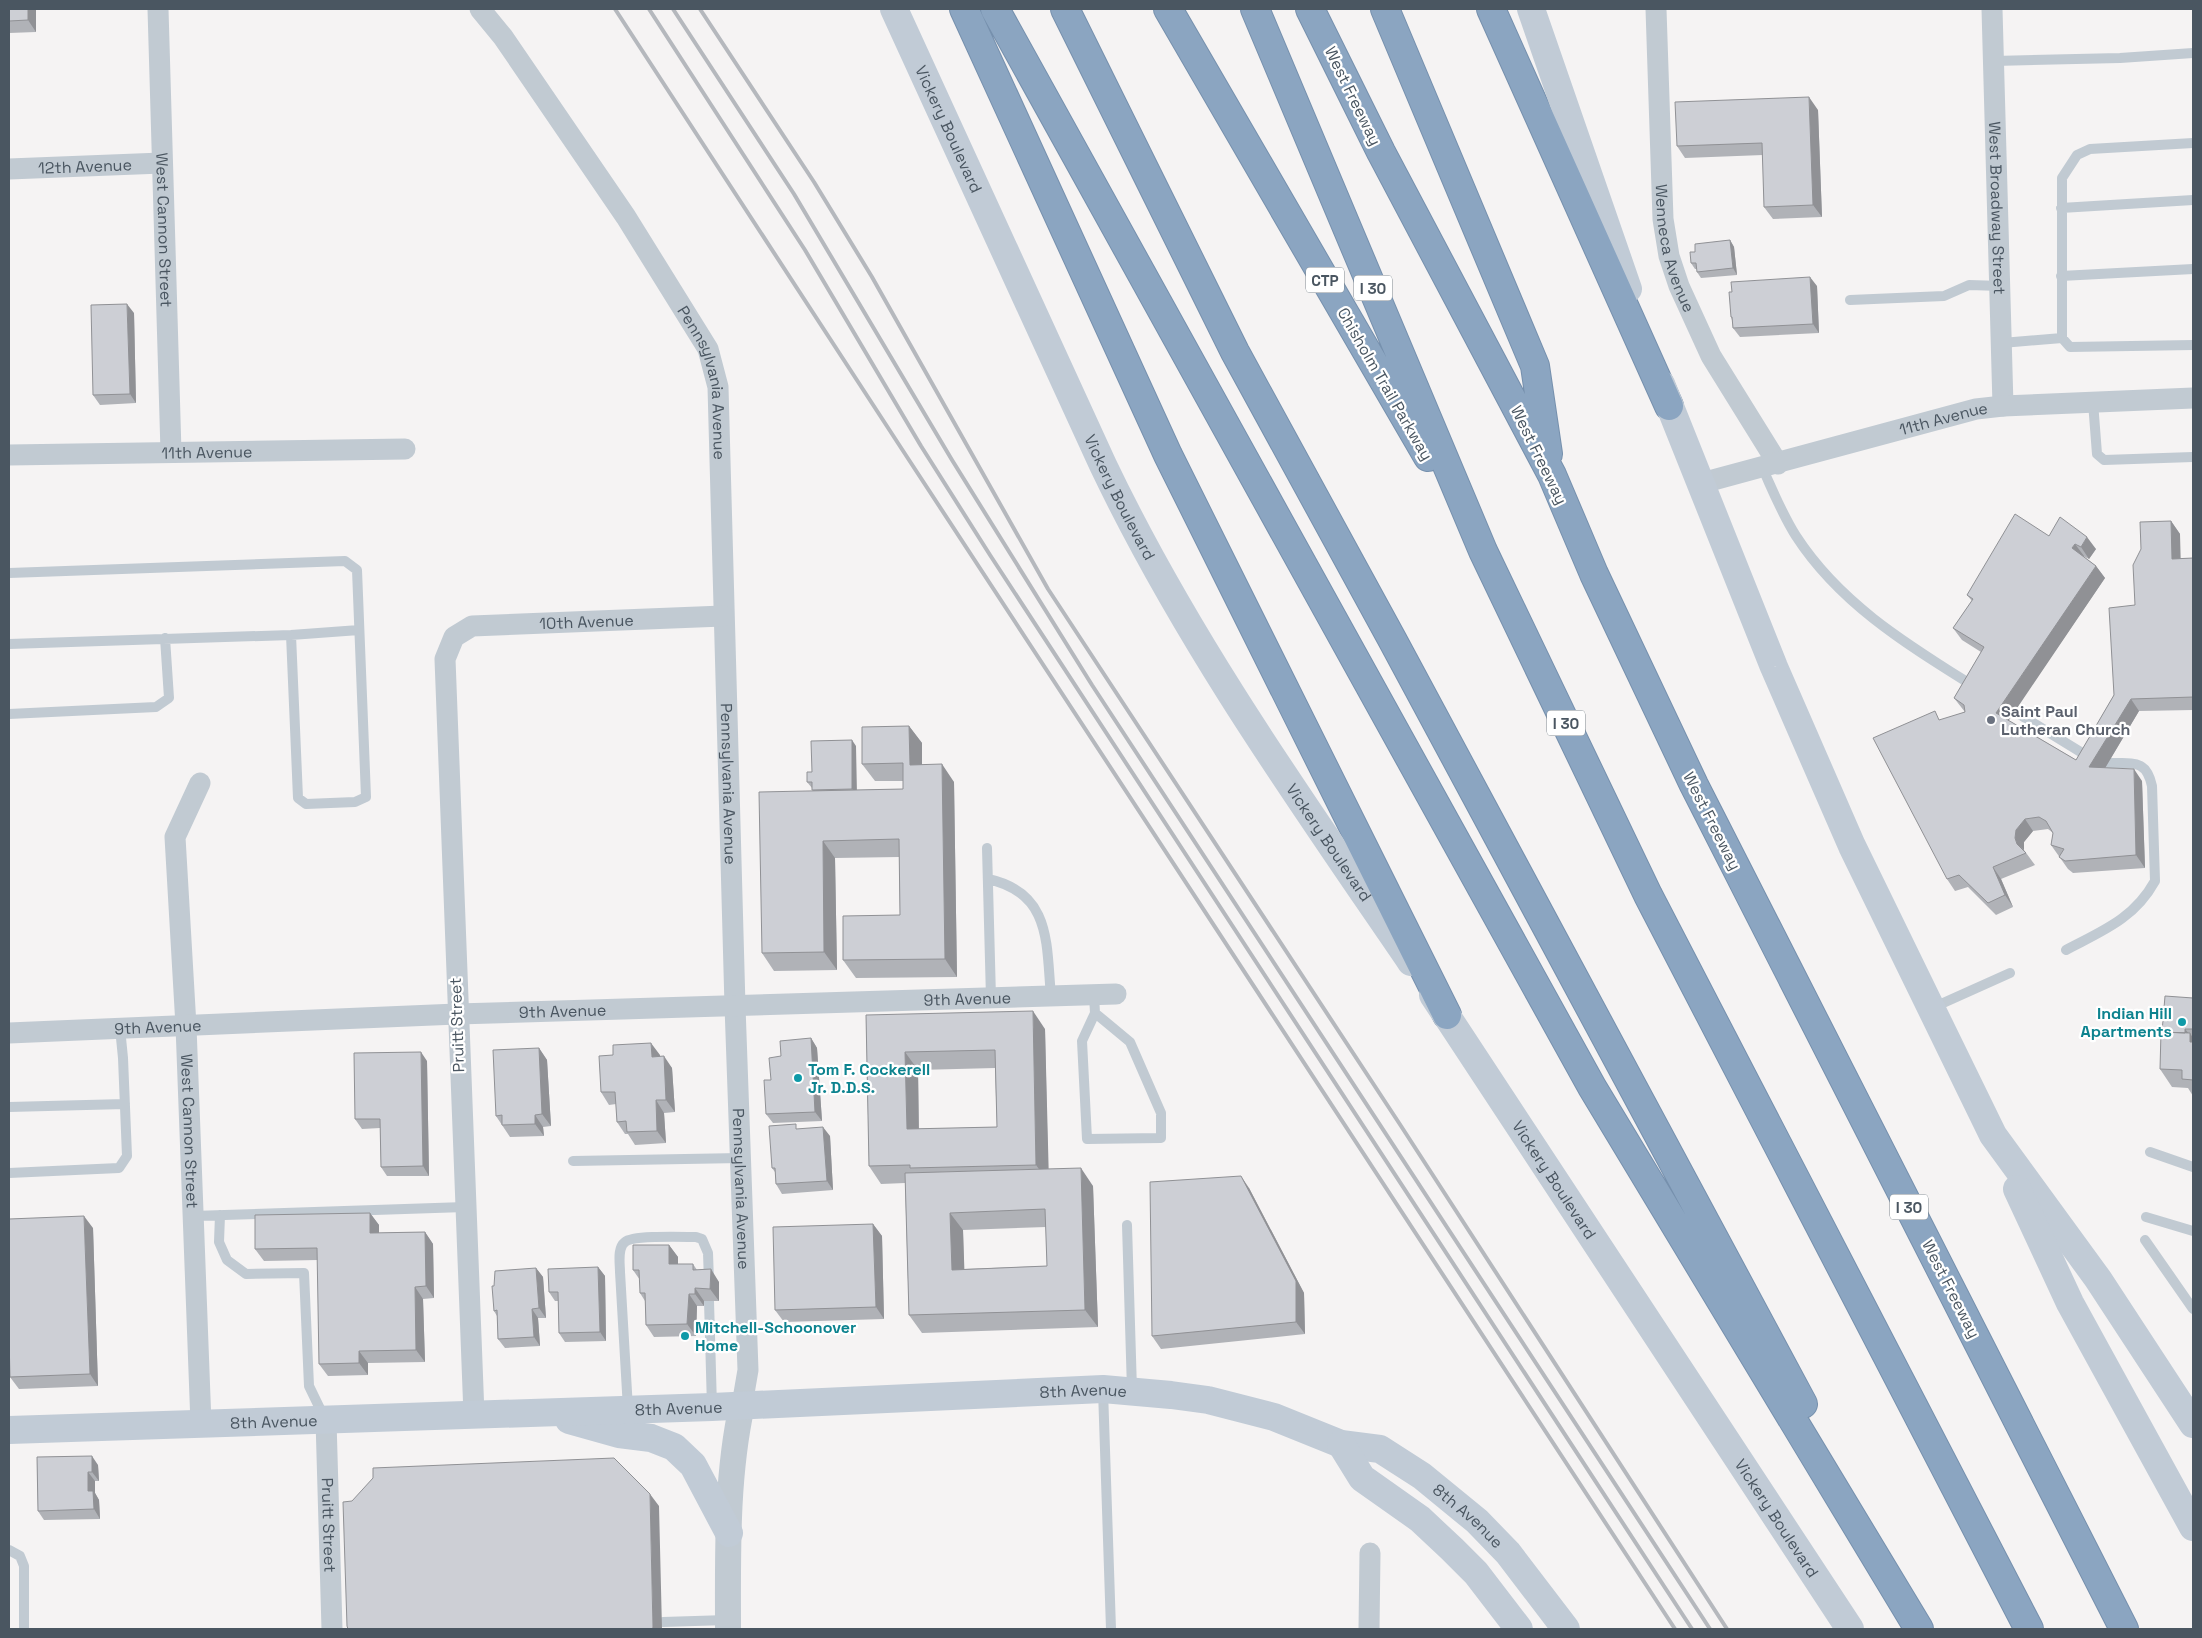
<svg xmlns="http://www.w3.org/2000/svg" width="2202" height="1638" font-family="'Space Grotesk',sans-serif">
  <rect width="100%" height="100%" fill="#f5f3f3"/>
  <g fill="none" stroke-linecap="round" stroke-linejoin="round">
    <defs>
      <path id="motorway" d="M 964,9 L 1168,455 L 1447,1015
        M 995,9 L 1592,1087 L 1919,1629
        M 1065,9 L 1235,352 L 1393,641 L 1803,1404
        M 1168,9 L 1428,457
        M 1255,9 L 1483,551 L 1648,895 L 2029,1629
        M 1310,9 L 1381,152 L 1552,475 L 1594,574 L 1694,785 L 2124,1629
        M 1385,9 L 1535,366 L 1548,454
        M 1491,9 L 1669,406"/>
    </defs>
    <use href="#motorway" stroke="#7690ad" stroke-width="30"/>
    <path stroke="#c1cad2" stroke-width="10" d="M 1994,61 L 2120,58 L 2193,53
      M 2193,143 L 2090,149 L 2077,155 L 2062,178 L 2062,338 L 2070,347 L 2193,345
      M 2061,208 L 2193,200
      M 2061,276 L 2193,269
      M 1850,300 L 1944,296 L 1969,285 L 2001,286
      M 2002,343 L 2062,338
      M 2093,402 L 2097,454 L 2104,460 L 2193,457
      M 1762,467 C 1773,491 1782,514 1796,536 C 1840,604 1908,645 1975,687
      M 9,573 L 345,561 L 357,570 L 366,797 L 355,802 L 306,804 L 298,798 L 291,635
      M 9,644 L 291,635 L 359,630
      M 2014,711 L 2092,759
      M 9,714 L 156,707 L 169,698 L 165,638
      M 987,848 L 991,998
      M 988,879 C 1052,893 1046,944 1051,996
      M 2066,950 C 2102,931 2134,919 2155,881 L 2152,786 C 2146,758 2132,764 2108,763
      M 1094,995 L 1095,1013 L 1082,1041 L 1087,1139 L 1161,1138 L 1161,1113 L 1130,1042 L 1095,1013
      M 1932,1008 L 2010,973
      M 9,1107 L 125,1104
      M 2150,1152 L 2193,1167
      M 573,1161 L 741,1158
      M 9,1173 L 119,1168 L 127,1156 L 123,1058 L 120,1028
      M 220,1215 L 219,1242 L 227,1260 L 246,1274 L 304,1273 L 309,1386 L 324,1417
      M 193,1216 L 465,1207
      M 2146,1217 L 2193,1231
      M 1127,1225 L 1132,1390
      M 2145,1240 L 2193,1309
      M 709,1301 L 712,1407
      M 1103,1390 L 1111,1629
      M 628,1409 L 620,1272 C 620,1263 617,1248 625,1242 C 633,1235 683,1237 696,1237 L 702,1239 L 708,1253 L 709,1281
      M 9,1550 L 20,1556 L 24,1566 L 24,1629
      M 663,1622 L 727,1620"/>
    <g stroke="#c1cad2" stroke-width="21">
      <path id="s1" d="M 158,9 L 171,452"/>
      <path id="s2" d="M 480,9 L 503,37 L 626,217 L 708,349 L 718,387 L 735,1006 L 748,1370 L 742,1405"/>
      <path id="s3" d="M 1656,9 L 1663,219 L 1669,256 L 1679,286 L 1711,356 L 1778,464"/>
      <path id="s4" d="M 1992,9 L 2003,406"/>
      <path id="s5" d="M 9,169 L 162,163"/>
      <path id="s6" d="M 9,455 L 405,449"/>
      <path id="s7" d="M 1702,483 L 1976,409 L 2003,406 L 2193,398"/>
      <path id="s8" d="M 200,783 L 175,837 L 186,1026 L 201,1424"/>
      <path id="s9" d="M 9,1033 L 457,1014 L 1116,994"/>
      <path id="s10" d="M 474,1415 L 445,659 L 454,637 L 472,626 L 723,616"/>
      <path id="s11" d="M 326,1420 L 332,1629"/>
      <path d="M 1369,1629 L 1370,1553"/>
    </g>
    <path stroke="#c1cad2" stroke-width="26" d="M 728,1629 C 728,1555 726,1478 742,1405"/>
    <g stroke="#c1cbd6" stroke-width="28">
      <path id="s12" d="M 894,9 L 1103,465 C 1187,641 1301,801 1411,962"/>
      <path d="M 1531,9 L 1628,289"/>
      <path d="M 1661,384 L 1774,667 L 1852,846 L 1993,1135 L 2098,1279 L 2193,1424"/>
      <path id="s13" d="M 1433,995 L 1850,1629"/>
      <path d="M 2017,1189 L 2070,1303 L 2193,1527"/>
      <path d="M 569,1420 L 619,1434 L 651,1438 L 674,1447 L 693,1465 L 729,1533"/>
      <path id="s14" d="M 9,1430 L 712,1407 L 1103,1389 L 1171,1395 L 1208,1400 L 1274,1417 L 1341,1444 L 1380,1449 L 1422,1476 L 1477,1521 L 1508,1553 L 1566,1629"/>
      <path d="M 1341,1444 L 1362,1478 L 1420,1519 L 1452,1549 L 1476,1573 L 1519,1629"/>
    </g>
    <use href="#motorway" stroke="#8ba5c1" stroke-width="28"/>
    <path stroke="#b5b8bd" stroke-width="4" d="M 615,9 L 909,460 L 1675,1629
      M 649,9 L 805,250 L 921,446 L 990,555 L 1692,1629
      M 673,9 L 794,194 L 952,460 L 1092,685 L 1710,1629
      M 700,9 L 814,182 L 872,277 L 1048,589 L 1401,1126 L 1727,1629"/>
  </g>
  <path fill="#b0b2b7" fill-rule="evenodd" d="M 9,9 L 36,9 L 36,32 L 9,33 Z
    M 1818,110 L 1822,217 L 1773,219 L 1764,207 L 1763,155 L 1685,158 L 1677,146 Z
    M 1730,240 L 1734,247 L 1737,275 L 1701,278 L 1697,272 L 1697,269 L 1695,269 L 1691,263 L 1695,252 Z
    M 1817,286 L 1819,333 L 1740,337 L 1733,328 L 1732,320 L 1731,317 Z
    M 134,313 L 136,403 L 100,405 L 93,395 Z
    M 2171,521 L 2180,534 L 2180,558 L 2193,558 L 2193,710 L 2139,711 L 2105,768 L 2142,781 L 2145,868 L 2073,873 L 2068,869 L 2051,845 L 2053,833 L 2052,832 L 2048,829 L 2033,831 L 2024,842 L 2024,850 L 2035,865 L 2001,879 L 2013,907 L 1996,915 L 1968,887 L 1955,891 L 1947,879 L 1941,720 L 1965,712 L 1954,698 L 1981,652 L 1962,640 L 1953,628 L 1972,601 L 1967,595 L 2049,536 L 2096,549 L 2089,559 L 2083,556 L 2096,566 L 2105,578 L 2008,720 L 2076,760 L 2114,695 L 2135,605 Z
    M 909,726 L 922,743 L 922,765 L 954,782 L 957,977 L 856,978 L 843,960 L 900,915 L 899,857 L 835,858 L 837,970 L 774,971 L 762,953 L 813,791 L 812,788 L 807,782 L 812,772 L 856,746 L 856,790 L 903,789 L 903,781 L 875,781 L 862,764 Z
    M 2193,998 L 2193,1096 L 2188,1088 L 2172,1087 L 2160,1069 L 2162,1032 Z
    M 866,1015 L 1045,1029 L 1048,1169 L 1093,1186 L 1098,1327 L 922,1333 L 909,1315 L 905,1183 L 881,1184 L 869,1166 ZM 995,1068 L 997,1127 L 919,1129 L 918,1070 ZM 1046,1227 L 1047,1266 L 964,1269 L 963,1230 Z
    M 811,1038 L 817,1048 L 822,1121 L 773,1123 L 766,1114 L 771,1080 L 781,1056 Z
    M 539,1048 L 547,1060 L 551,1126 L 543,1127 L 544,1136 L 510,1137 L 496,1116 Z
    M 660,1055 L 660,1056 L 672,1068 L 675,1112 L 664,1113 L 666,1143 L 635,1145 L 628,1134 L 625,1134 L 617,1122 L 616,1104 L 609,1105 L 601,1092 Z
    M 427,1061 L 429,1176 L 387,1176 L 381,1167 L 380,1128 L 362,1129 L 355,1119 Z
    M 799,1129 L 830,1136 L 833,1190 L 782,1194 L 776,1184 L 775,1172 L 772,1168 Z
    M 1249,1188 L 1304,1293 L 1305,1334 L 1161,1349 L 1152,1336 Z
    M 370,1213 L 379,1225 L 379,1233 L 425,1232 L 433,1244 L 434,1298 L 423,1299 L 425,1362 L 368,1363 L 368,1375 L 328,1376 L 319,1364 L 318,1260 L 264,1261 L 255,1249 Z
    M 873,1224 L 882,1236 L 884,1319 L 784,1322 L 775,1310 Z
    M 93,1228 L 98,1386 L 19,1389 L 10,1377 Z
    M 669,1245 L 678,1257 L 678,1264 L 693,1264 L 697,1270 L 719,1282 L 719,1301 L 704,1301 L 704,1306 L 697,1306 L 696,1336 L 654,1337 L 646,1325 L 645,1301 L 640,1293 L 640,1280 L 633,1270 Z
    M 598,1267 L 605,1276 L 606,1341 L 565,1342 L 559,1333 L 558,1301 L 555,1301 L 549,1292 Z
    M 536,1268 L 543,1277 L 546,1318 L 538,1318 L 540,1346 L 505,1348 L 498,1339 L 497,1316 L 494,1311 L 494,1286 Z
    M 37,1457 L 98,1465 L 99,1481 L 95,1481 L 95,1493 L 99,1500 L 100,1519 L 44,1520 L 38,1511 Z"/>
  <path fill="#909195" d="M 28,9 L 36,9 L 36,32 L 28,20 Z
    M 1809,97 L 1818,110 L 1822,217 L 1813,205 Z
    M 1730,240 L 1734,247 L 1737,275 L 1733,268 Z
    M 1810,277 L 1817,286 L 1819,333 L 1813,324 Z
    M 127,304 L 134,313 L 136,403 L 130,394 Z
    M 2171,521 L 2180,534 L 2181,571 L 2172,559 Z
    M 2087,537 L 2096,549 L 2089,559 L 2081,547 Z
    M 2075,544 L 2084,556 L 2080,560 L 2072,548 Z
    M 2096,566 L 2105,578 L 2005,726 L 1996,713 Z
    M 2131,699 L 2139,711 L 2098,780 L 2089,767 Z
    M 909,726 L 922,743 L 922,782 L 910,765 Z
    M 852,740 L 856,746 L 857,795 L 852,789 Z
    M 942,764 L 954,782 L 957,977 L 945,959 Z
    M 2134,769 L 2142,781 L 2145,868 L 2136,855 Z
    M 2025,819 L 2033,831 L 2024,842 L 2024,850 L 2017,844 L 2015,838 L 2016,830 Z
    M 823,841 L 835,858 L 837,970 L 824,952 Z
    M 1993,867 L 2001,879 L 2013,907 L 2005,895 Z
    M 1033,1011 L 1045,1029 L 1049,1183 L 1036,1165 Z
    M 2185,1029 L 2190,1035 L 2190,1033 L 2193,1038 L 2193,1047 L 2184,1036 Z
    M 811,1038 L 817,1048 L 822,1121 L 815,1112 Z
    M 651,1043 L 660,1055 L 660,1069 L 652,1057 Z
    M 539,1048 L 547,1060 L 551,1126 L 542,1114 Z
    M 421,1052 L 427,1061 L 429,1176 L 423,1166 Z
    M 905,1052 L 918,1070 L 919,1147 L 907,1129 Z
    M 664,1056 L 672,1068 L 675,1112 L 666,1100 Z
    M 656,1100 L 664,1113 L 666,1143 L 657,1131 Z
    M 535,1115 L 543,1127 L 544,1136 L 535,1124 Z
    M 823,1127 L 830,1136 L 833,1190 L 827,1181 Z
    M 1081,1168 L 1093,1186 L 1098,1327 L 1085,1310 Z
    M 1241,1176 L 1249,1188 L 1304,1293 L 1305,1334 L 1296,1322 Z
    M 370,1213 L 379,1225 L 379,1245 L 370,1233 Z
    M 950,1213 L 963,1230 L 965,1287 L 952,1270 Z
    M 84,1216 L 93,1228 L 98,1386 L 90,1374 Z
    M 873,1224 L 882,1236 L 884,1319 L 876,1307 Z
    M 425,1232 L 433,1244 L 434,1298 L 426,1286 Z
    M 669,1245 L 678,1257 L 678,1276 L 669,1264 Z
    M 598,1267 L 605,1276 L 606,1341 L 600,1332 Z
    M 536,1268 L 543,1277 L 546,1318 L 539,1308 Z
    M 711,1269 L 719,1282 L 719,1301 L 710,1289 Z
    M 415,1287 L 423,1299 L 425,1362 L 416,1350 Z
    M 695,1288 L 704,1301 L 704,1306 L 695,1294 Z
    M 689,1294 L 697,1306 L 696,1336 L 687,1324 Z
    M 532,1309 L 538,1318 L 540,1346 L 534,1337 Z
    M 359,1351 L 368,1363 L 368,1375 L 359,1363 Z
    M 92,1456 L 98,1465 L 99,1481 L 92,1472 Z
    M 88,1472 L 95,1481 L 95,1493 L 99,1500 L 100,1519 L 94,1509 L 88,1491 Z
    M 650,1494 L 659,1506 L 662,1629 L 655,1629 L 653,1628 Z"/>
  <path fill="#cdcfd5" stroke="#909195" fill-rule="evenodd" d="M 9,9 L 28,9 L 28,20 L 9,21 Z
    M 1809,97 L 1813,205 L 1764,207 L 1762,143 L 1677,146 L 1675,102 Z
    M 1730,240 L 1733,268 L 1697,272 L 1696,263 L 1691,263 L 1690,252 L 1695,252 L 1695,244 Z
    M 1810,277 L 1813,324 L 1733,328 L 1732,317 L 1731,317 L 1729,292 L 1732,292 L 1731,282 Z
    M 127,304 L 130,394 L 93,395 L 91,305 Z
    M 2015,514 L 2049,536 L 2060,517 L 2087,537 L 2081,547 L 2075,544 L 2072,548 L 2096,566 L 1996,713 L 2076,760 L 2114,695 L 2109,608 L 2135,605 L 2133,565 L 2141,549 L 2140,522 L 2171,521 L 2172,559 L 2193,558 L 2193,697 L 2131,699 L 2089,767 L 2134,769 L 2136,855 L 2065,861 L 2059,857 L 2064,849 L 2051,845 L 2053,833 L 2046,821 L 2039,817 L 2025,819 L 2016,830 L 2015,838 L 2017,844 L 2026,853 L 1993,867 L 2005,895 L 1988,903 L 1959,875 L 1947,879 L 1873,738 L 1935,711 L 1939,720 L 1965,712 L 1964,705 L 1954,698 L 1984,647 L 1953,628 L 1973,599 L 1967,595 Z
    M 909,726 L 910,765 L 942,764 L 945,959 L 843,960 L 843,916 L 900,915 L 899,839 L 823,841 L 824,952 L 762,953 L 759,792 L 903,789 L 903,763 L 862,764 L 862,727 Z
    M 852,740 L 852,789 L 812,790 L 812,782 L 807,782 L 807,772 L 812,772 L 811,741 Z
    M 2165,996 L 2193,998 L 2193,1029 L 2185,1029 L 2185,1033 L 2162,1032 Z
    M 1033,1011 L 1036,1165 L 910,1168 L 910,1165 L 869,1166 L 866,1015 ZM 995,1050 L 997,1127 L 907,1129 L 905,1052 Z
    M 2161,1032 L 2190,1033 L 2190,1042 L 2193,1042 L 2193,1080 L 2182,1079 L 2182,1070 L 2160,1069 Z
    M 811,1038 L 815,1112 L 766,1114 L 764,1080 L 771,1080 L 769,1058 L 781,1056 L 780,1041 Z
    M 651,1043 L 652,1057 L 664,1056 L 666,1100 L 656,1100 L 657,1131 L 627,1132 L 626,1121 L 617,1122 L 615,1092 L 601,1092 L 599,1056 L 613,1055 L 613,1045 Z
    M 539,1048 L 542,1114 L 535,1115 L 535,1124 L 502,1125 L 502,1115 L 496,1116 L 493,1050 Z
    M 421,1052 L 423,1166 L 381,1167 L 380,1119 L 355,1119 L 354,1053 Z
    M 796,1124 L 796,1129 L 823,1127 L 827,1181 L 776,1184 L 775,1168 L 772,1168 L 769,1126 Z
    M 1081,1168 L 1085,1310 L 909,1315 L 905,1173 ZM 1045,1209 L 1047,1266 L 952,1270 L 950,1213 Z
    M 1241,1176 L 1296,1281 L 1296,1322 L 1152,1336 L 1150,1182 Z
    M 370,1213 L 370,1233 L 425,1232 L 426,1286 L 415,1287 L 416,1350 L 359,1351 L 359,1363 L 319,1364 L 317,1248 L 255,1249 L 255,1215 Z
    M 84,1216 L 90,1374 L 10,1377 L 9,1338 L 9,1219 Z
    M 873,1224 L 876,1307 L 775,1310 L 773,1227 Z
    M 633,1245 L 669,1245 L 669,1264 L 693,1264 L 693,1270 L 711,1269 L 710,1289 L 695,1288 L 695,1294 L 689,1294 L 687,1324 L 646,1325 L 645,1293 L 640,1293 L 639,1270 L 633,1270 Z
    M 598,1267 L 600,1332 L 559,1333 L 558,1292 L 549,1292 L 548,1269 Z
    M 536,1268 L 539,1308 L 532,1309 L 534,1337 L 498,1339 L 497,1310 L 494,1311 L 492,1286 L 494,1286 L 495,1271 Z
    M 92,1456 L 92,1472 L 88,1472 L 88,1491 L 93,1491 L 94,1509 L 38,1511 L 37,1457 Z
    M 614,1458 L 650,1494 L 653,1628 L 651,1629 L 348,1629 L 347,1626 L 343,1502 L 352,1501 L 373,1478 L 373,1468 Z"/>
  <circle fill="#6b7280" stroke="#fff" stroke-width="2" cx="1991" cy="720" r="5"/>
  <g fill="#0f9aa8" stroke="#fff" stroke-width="2">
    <circle cx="2182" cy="1022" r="5"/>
    <circle cx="798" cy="1078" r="5"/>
    <circle cx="685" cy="1336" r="5"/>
  </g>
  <g text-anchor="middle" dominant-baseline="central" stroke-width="4.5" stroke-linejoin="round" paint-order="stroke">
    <g fill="#fff" stroke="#808990" stroke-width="1">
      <rect x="1306" y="267.5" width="38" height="25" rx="4"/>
      <rect x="1354" y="275.5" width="38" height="25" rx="4"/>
      <rect x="1547" y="710.5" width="38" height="25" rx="4"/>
      <rect x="1890" y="1194.5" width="38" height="25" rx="4"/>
    </g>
    <g font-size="15" font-weight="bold" fill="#4a5661">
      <text x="1325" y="280">CTP</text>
      <text x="1373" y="288">I 30</text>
      <text x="1566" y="723">I 30</text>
      <text x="1909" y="1207">I 30</text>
    </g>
    <g font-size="16" fill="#4a5661" stroke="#fff">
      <text transform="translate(1353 96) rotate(64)">West Freeway</text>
      <text stroke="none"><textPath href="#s12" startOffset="132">Vickery Boulevard</textPath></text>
      <text stroke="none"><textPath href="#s5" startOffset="76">12th Avenue</textPath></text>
      <text stroke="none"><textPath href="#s4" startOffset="199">West Broadway Street</textPath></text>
      <text stroke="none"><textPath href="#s1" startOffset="221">West Cannon Street</textPath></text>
      <text stroke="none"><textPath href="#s3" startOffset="241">Wenneca Avenue</textPath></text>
      <text transform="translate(1385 384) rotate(60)">Chisholm Trail Parkway</text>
      <text stroke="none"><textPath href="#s2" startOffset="441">Pennsylvania Avenue</textPath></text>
      <text stroke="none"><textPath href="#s7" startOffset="250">11th Avenue</textPath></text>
      <text stroke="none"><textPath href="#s6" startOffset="198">11th Avenue</textPath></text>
      <text transform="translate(1539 455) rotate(64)">West Freeway</text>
      <text stroke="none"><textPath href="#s12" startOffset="538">Vickery Boulevard</textPath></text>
      <text stroke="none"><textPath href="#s10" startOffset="916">10th Avenue</textPath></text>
      <text stroke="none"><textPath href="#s2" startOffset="846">Pennsylvania Avenue</textPath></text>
      <text transform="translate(1712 821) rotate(63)">West Freeway</text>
      <text stroke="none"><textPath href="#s12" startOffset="942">Vickery Boulevard</textPath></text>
      <text stroke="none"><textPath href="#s9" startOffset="959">9th Avenue</textPath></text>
      <text stroke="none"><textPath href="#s9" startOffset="554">9th Avenue</textPath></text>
      <text transform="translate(457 1025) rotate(-92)">Pruitt Street</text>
      <text stroke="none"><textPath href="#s9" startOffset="149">9th Avenue</textPath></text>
      <text stroke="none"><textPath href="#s8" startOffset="354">West Cannon Street</textPath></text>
      <text stroke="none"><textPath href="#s13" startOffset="221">Vickery Boulevard</textPath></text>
      <text stroke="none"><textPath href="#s2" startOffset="1251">Pennsylvania Avenue</textPath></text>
      <text transform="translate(1951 1289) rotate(63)">West Freeway</text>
      <text stroke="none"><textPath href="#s14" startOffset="1075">8th Avenue</textPath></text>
      <text stroke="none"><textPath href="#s14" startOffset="670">8th Avenue</textPath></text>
      <text stroke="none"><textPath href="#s14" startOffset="265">8th Avenue</textPath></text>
      <text stroke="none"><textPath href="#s14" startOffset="1491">8th Avenue</textPath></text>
      <text stroke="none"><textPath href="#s13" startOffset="626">Vickery Boulevard</textPath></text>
      <text stroke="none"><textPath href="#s11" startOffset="105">Pruitt Street</textPath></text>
    </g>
    <g font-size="16" font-weight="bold" fill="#5b616d" stroke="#fff" text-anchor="start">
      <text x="2001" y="711">Saint Paul<tspan x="2001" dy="18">Lutheran Church</tspan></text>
    </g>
    <g font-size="16" font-weight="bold" fill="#0d838f" stroke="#fff" text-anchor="start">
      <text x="2172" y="1013" text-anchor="end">Indian Hill<tspan x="2172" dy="18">Apartments</tspan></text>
      <text x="808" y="1069">Tom F. Cockerell<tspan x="808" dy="18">Jr. D.D.S.</tspan></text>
      <text x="695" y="1327">Mitchell-Schoonover<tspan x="695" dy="18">Home</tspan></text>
    </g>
  </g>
  <rect width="2202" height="1638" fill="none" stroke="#4a5661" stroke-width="20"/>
</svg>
